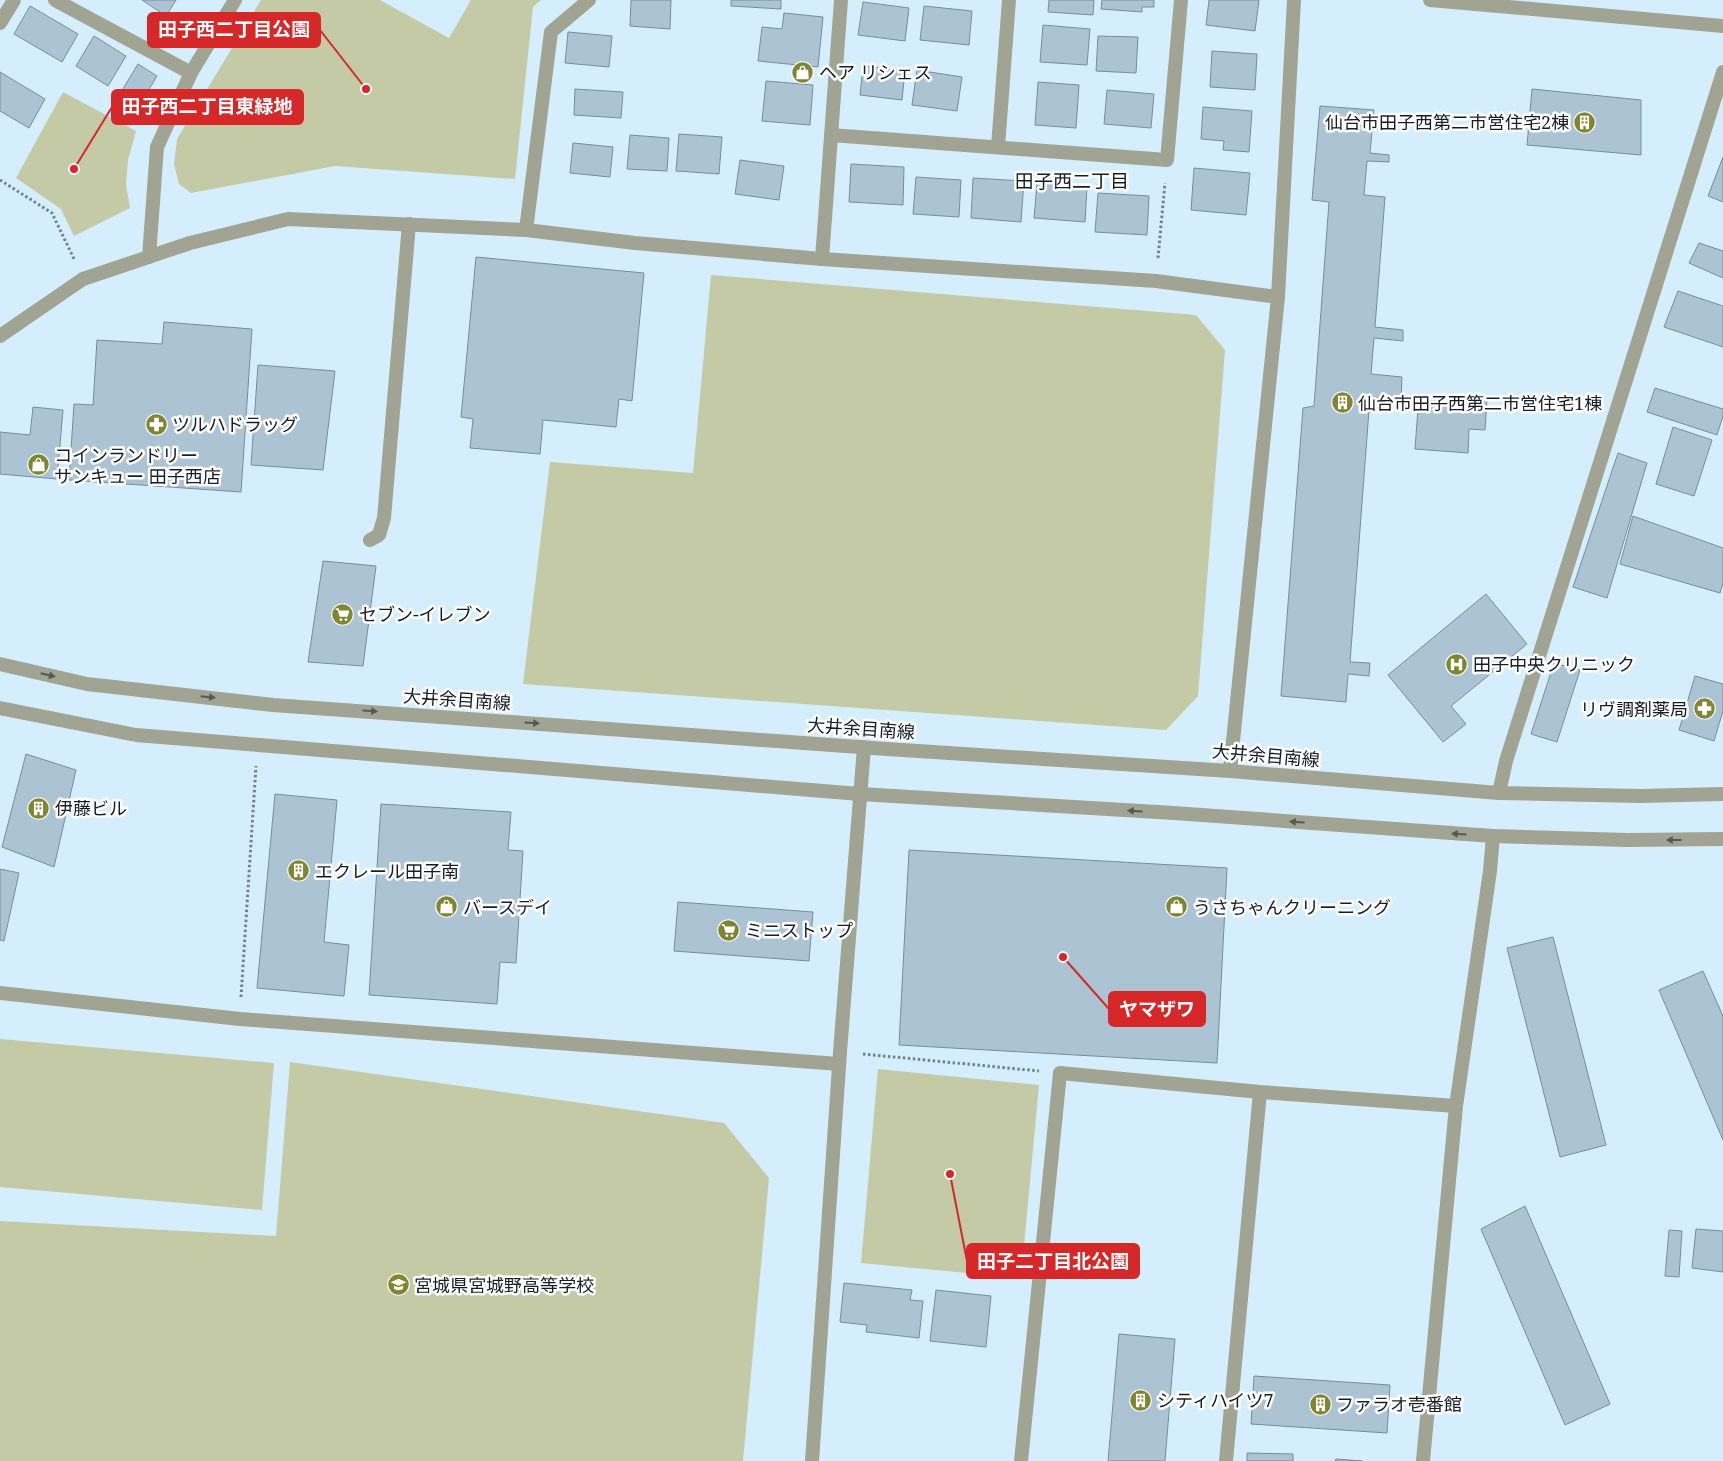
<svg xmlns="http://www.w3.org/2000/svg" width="1723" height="1461" font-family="'Noto Serif','Noto Sans JP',serif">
  <rect width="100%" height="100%" fill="#d5eefe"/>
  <path fill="#c4c9a6" d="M 261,0 L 380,0 L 449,38 L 471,0 L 541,0 L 533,7 L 515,179 L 335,166 L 191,193 L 179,184 L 174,164 L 177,139 Z
    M 63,92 L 136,131 L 128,160 L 126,185 L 130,208 L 74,236 L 61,209 L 16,178 Z
    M 711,275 L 1196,315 L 1225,350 L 1198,696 L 1166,730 L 523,684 L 550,462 L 693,473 Z
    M 0,1039 L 274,1063 L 262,1210 L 0,1187 Z
    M 290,1062 L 724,1123 L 769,1178 L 743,1461 L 0,1461 L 0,1221 L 276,1236 Z
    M 878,1069 L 1039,1085 L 1021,1278 L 861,1263 Z"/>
  <path fill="#abc3d3" stroke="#768d9b" d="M 142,0 L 176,0 L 166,16 Z
    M 631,0 L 671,0 L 670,29 L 630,26 Z
    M 731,0 L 781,0 L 781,9 L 731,6 Z
    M 1049,0 L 1094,0 L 1093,15 L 1048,12 Z
    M 1102,0 L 1154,0 L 1154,7 L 1142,7 L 1142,12 L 1101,9 Z
    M 1209,0 L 1259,0 L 1255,31 L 1206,25 Z
    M 863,2 L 909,8 L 905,41 L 858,35 Z
    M 30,6 L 78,34 L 62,62 L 14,34 Z
    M 924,6 L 972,11 L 969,45 L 920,40 Z
    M 784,13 L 823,17 L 818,67 L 758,61 L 762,27 L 782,29 Z
    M 1043,25 L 1090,29 L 1087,65 L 1040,62 Z
    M 568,32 L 612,36 L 609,67 L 565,63 Z
    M 94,36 L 126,56 L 108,86 L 76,66 Z
    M 1098,36 L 1138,37 L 1136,73 L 1096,71 Z
    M 1212,51 L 1257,54 L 1255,90 L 1210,87 Z
    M 138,64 L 157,76 L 137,109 L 118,97 Z
    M 863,66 L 905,71 L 902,100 L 860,95 Z
    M 917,70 L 962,77 L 957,111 L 912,105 Z
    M 0,72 L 45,99 L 29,128 L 0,111 Z
    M 766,81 L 813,85 L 810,125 L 762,121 Z
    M 1038,82 L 1079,85 L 1076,128 L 1035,125 Z
    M 575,89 L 623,92 L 621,118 L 574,115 Z
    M 1532,89 L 1641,100 L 1641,155 L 1527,145 Z
    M 1107,90 L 1154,94 L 1151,128 L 1104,124 Z
    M 1320,106 L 1374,110 L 1370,153 L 1389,155 L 1389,162 L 1367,161 L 1364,195 L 1385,197 L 1375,327 L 1403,330 L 1403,341 L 1374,338 L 1371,374 L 1402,377 L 1401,400 L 1370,397 L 1350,662 L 1370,663 L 1369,676 L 1348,674 L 1346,702 L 1281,696 L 1303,408 L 1314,406 L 1329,202 L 1312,200 Z
    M 1203,107 L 1252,111 L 1249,152 L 1223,150 L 1224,141 L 1201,139 Z
    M 679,134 L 722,137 L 719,174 L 676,171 Z
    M 630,135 L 669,138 L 667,171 L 627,169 Z
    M 573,143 L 613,147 L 610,177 L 570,173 Z
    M 1723,157 L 1723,202 L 1708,196 Z
    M 740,160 L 784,166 L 779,200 L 735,194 Z
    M 851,164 L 904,167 L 903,205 L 849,202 Z
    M 1194,168 L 1250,173 L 1246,215 L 1191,210 Z
    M 916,177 L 961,180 L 959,217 L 913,214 Z
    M 973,178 L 1024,181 L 1021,222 L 971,218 Z
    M 1037,183 L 1087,187 L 1085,222 L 1034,218 Z
    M 1098,193 L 1149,196 L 1147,235 L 1095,232 Z
    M 1699,243 L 1723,251 L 1723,278 L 1689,263 Z
    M 476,257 L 644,273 L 632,401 L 619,399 L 616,427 L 543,420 L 540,454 L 470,448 L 473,419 L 461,417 Z
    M 1678,291 L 1723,306 L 1723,347 L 1664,327 Z
    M 164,322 L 252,329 L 241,492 L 69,480 L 74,404 L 93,405 L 97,340 L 162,344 Z
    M 258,365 L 335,371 L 323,470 L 251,465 Z
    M 1655,388 L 1723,409 L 1723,416 L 1717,435 L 1647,412 Z
    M 1419,395 L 1487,400 L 1485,430 L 1469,429 L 1468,453 L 1415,449 Z
    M 33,407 L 63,410 L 57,479 L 0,474 L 0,432 L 30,435 Z
    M 1673,427 L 1712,440 L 1694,496 L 1656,484 Z
    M 1618,453 L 1647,463 L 1607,598 L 1573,587 Z
    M 1633,516 L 1723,548 L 1723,583 L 1720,593 L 1620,564 Z
    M 323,561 L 376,566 L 363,666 L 308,662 Z
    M 1486,594 L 1527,644 L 1451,706 L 1466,724 L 1443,742 L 1388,675 Z
    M 1554,663 L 1580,670 L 1557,742 L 1531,734 Z
    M 1695,676 L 1723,684 L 1723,711 L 1714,741 L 1679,730 Z
    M 26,754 L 76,770 L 54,867 L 2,847 Z
    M 275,794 L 337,800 L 324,942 L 349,945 L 344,996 L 257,988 Z
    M 381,804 L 511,812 L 508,850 L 523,851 L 516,963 L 500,962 L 497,1004 L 369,995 Z
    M 909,850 L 1227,868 L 1217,1063 L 899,1045 Z
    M 0,869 L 19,873 L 4,941 L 0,940 Z
    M 678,902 L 813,912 L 809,961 L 674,951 Z
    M 1553,937 L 1606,1145 L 1560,1157 L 1507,948 Z
    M 1703,971 L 1723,1016 L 1723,1140 L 1659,990 Z
    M 1525,1206 L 1610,1404 L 1565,1425 L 1481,1229 Z
    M 1696,1229 L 1723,1231 L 1723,1272 L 1692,1268 Z
    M 1669,1230 L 1682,1231 L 1679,1277 L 1665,1276 Z
    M 844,1283 L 912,1290 L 910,1300 L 923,1301 L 919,1338 L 866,1332 L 867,1325 L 840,1322 Z
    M 936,1290 L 991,1296 L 986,1347 L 930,1341 Z
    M 1119,1334 L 1175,1339 L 1165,1461 L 1108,1461 Z
    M 1254,1376 L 1390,1385 L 1387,1433 L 1251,1424 Z
    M 1247,1453 L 1293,1454 L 1293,1461 L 1247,1461 Z
    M 1336,1459 L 1362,1461 L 1335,1461 Z"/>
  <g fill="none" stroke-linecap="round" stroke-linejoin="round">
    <path stroke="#72828d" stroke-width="3" stroke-dasharray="2.5 2.5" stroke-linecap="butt" d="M 0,180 L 52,213 L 74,259
      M 1158,258 L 1165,183
      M 241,997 L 256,766
      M 863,1054 L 1039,1071"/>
    <path stroke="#a1a393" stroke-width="14" d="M 370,540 L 379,535 L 384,518 L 409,224"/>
    <path stroke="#a1a393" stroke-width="14" d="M 55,0 L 191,73
      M 1430,0 L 1723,26
      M 0,23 L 14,0
      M 831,135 L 1167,160 L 1181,0
      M 998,147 L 1009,0
      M 526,230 L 551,32 L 589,0
      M 149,257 L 157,147 L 191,73 L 235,0
      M 822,259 L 841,0
      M 1499,793 L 1506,761 L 1723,72
      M 0,993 L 240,1019 L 839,1064
      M 812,1461 L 840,1052 L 864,747
      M 1021,1461 L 1060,1073 L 1260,1092 L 1456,1106
      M 1226,1461 L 1260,1092
      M 1423,1461 L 1456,1106 L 1490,871 L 1493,836"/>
    <path stroke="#a1a393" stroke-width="14" d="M 0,336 L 83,279 L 190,243 L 288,219 L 526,230 L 635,243 L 822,259 L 1156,281 L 1278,297
      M 0,664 L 87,684 L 273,705 L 887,749 L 1230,771 L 1499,793 L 1640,796 L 1723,794
      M 0,708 L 136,735 L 860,794 L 1174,813 L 1493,836 L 1627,840 L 1723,839
      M 1230,771 L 1278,297 L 1294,0"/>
  </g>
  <defs><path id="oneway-solid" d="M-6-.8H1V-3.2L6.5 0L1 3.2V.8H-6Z" transform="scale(1.25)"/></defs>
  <g fill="#555a56">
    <use href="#oneway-solid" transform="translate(48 675) rotate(13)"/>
    <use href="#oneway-solid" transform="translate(208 697) rotate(6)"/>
    <use href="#oneway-solid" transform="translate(370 711) rotate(4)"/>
    <use href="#oneway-solid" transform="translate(532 723) rotate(4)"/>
    <use href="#oneway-solid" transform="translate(1135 811) rotate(-176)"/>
    <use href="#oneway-solid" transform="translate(1297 822) rotate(-176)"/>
    <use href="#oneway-solid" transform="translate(1459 834) rotate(-176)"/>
    <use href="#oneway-solid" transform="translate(1674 840) rotate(180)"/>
  </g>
  <defs>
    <symbol id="shop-disc" viewBox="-11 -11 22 22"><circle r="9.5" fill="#7f8531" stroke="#fff"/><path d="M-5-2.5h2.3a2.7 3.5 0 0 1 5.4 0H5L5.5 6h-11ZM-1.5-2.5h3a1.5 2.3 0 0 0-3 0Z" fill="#fff"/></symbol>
    <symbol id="building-disc" viewBox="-11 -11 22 22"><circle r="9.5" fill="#7f8531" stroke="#fff"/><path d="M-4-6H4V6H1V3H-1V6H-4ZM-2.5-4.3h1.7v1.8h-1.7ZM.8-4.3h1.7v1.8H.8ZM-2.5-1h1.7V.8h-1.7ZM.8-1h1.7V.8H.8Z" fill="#fff"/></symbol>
    <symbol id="pharmacy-disc" viewBox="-11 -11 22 22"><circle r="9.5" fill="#7f8531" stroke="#fff"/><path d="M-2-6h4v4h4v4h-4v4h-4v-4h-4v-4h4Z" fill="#fff"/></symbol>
    <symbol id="supermarket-disc" viewBox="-11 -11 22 22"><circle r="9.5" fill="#7f8531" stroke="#fff"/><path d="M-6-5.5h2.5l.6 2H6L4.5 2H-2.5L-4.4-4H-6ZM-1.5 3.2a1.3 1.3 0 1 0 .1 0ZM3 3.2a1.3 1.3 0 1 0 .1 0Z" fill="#fff"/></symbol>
    <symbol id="hospital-disc" viewBox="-11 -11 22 22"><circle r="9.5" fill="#7f8531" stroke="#fff"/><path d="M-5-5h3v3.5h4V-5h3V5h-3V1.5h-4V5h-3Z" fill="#fff"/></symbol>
    <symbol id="school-disc" viewBox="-11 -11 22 22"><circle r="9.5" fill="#7f8531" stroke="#fff"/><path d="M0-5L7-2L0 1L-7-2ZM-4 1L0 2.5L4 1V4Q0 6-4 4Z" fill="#fff"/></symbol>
  </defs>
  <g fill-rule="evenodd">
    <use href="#shop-disc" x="790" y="60" width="25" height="25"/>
    <use href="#building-disc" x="1572" y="110" width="25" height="25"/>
    <use href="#building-disc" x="1330" y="390" width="25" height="25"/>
    <use href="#pharmacy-disc" x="144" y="412" width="25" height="25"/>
    <use href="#shop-disc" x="26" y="452" width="25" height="25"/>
    <use href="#supermarket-disc" x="330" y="602" width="25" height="25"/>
    <use href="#hospital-disc" x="1444" y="652" width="25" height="25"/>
    <use href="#pharmacy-disc" x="1692" y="696" width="25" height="25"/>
    <use href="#building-disc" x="26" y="796" width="25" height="25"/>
    <use href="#building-disc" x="286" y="858" width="25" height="25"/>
    <use href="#shop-disc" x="434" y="894" width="25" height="25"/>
    <use href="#shop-disc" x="1164" y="894" width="25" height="25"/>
    <use href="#supermarket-disc" x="716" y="918" width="25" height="25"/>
    <use href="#school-disc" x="386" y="1272" width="25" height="25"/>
    <use href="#building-disc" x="1128" y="1388" width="25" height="25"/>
    <use href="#building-disc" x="1308" y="1392" width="25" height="25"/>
  </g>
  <g text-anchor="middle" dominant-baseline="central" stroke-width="5" stroke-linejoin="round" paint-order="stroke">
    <g font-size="18" fill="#161e24" stroke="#fff" text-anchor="start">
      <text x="819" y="72">ヘア リシェス</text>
      <text x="1569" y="122" text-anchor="end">仙台市田子西第二市営住宅2棟</text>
      <text x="1358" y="403">仙台市田子西第二市営住宅1棟</text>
      <text x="172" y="424">ツルハドラッグ</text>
      <text x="54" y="455">コインランドリー<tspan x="54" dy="21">サンキュー 田子西店</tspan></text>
      <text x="359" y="614">セブン-イレブン</text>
      <text x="1473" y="664">田子中央クリニック</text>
      <text x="1688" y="709" text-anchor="end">リヴ調剤薬局</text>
      <text x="55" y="808">伊藤ビル</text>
      <text x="315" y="871">エクレール田子南</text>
      <text x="463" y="907">バースデイ</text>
      <text x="1193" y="907">うさちゃんクリーニング</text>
      <text x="745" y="930">ミニストップ</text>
      <text x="414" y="1285">宮城県宮城野高等学校</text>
      <text x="1157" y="1400">シティハイツ7</text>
      <text x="1336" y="1404">ファラオ壱番館</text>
    </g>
    <g font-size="18" fill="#161e24" stroke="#fff">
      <text transform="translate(457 699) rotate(4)">大井余目南線</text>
      <text transform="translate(861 728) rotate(4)">大井余目南線</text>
      <text transform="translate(1266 755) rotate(5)">大井余目南線</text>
    </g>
    <g font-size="19" fill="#161e24" stroke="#fff">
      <text x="1072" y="181">田子西二丁目</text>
    </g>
  </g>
  <path fill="none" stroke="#d62828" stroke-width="2" d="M366 89L320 30M74 169L112 107M1063 957L1109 1009M950 1174L967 1261"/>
  <g fill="#d62828" stroke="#fff" stroke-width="2">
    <circle cx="366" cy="89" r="5"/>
    <circle cx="74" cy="169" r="5"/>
    <circle cx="1063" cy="957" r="5"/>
    <circle cx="950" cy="1174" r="5"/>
  </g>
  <g fill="#d62828" stroke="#d62828" stroke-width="2">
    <rect x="148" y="13" width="172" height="34" rx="5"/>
    <rect x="112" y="90" width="191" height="34" rx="5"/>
    <rect x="1109" y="992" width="96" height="34" rx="5"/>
    <rect x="967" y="1244" width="172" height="34" rx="5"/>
  </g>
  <g font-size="19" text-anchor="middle" font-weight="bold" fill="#fff">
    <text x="234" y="36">田子西二丁目公園</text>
    <text x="207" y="113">田子西二丁目東緑地</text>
    <text x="1157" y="1016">ヤマザワ</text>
    <text x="1053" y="1268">田子二丁目北公園</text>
  </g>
</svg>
